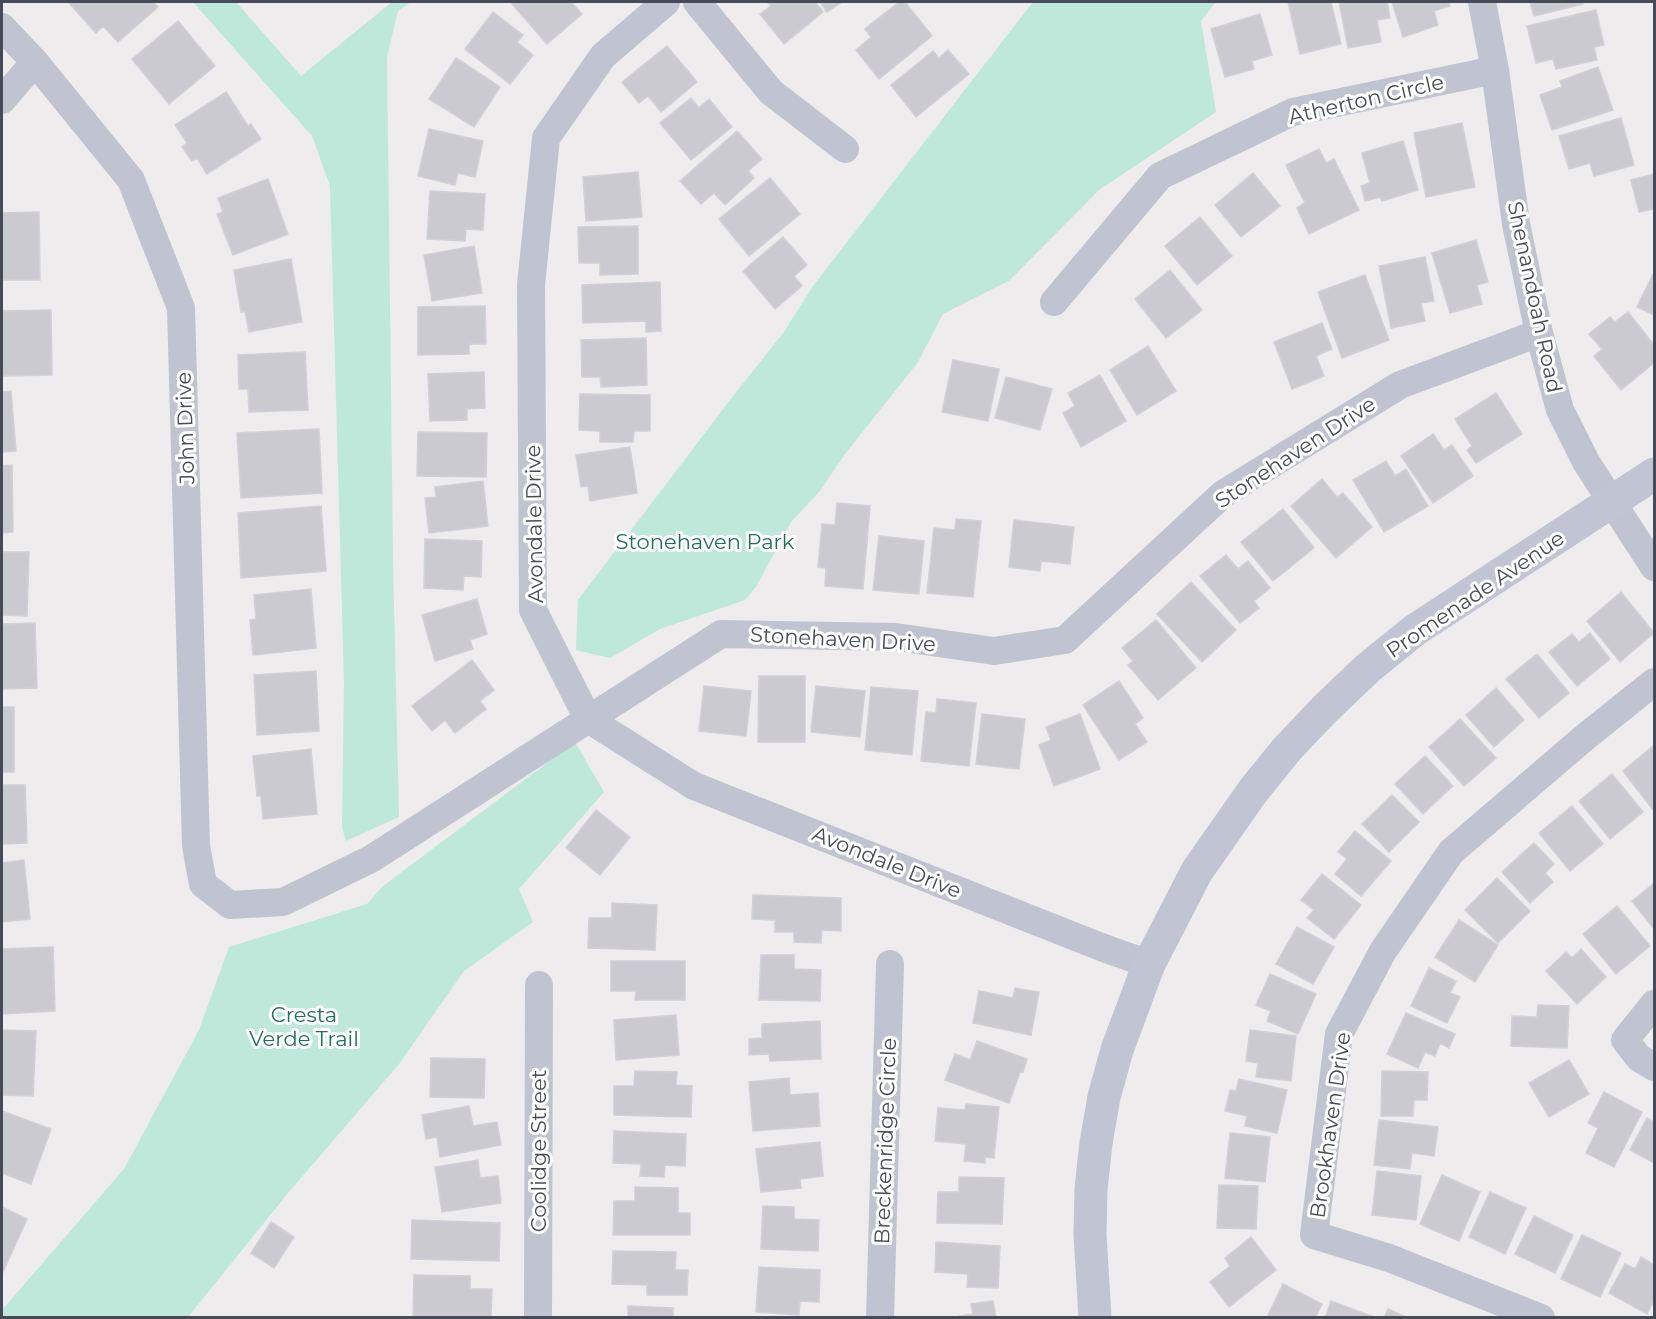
<svg xmlns="http://www.w3.org/2000/svg" width="1656" height="1319" font-family="Montserrat,sans-serif">
  <rect width="100%" height="100%" fill="#eeecec"/>
  <path fill="#bee8d9" d="M 193,2 L 236,2 L 301,76 L 392,2 L 411,2 L 398,11 L 387,57 L 393,561 L 399,817 L 346,841 L 342,827 L 344,682 L 330,186 L 312,136 Z
    M 1033,2 L 1216,2 L 1201,21 L 1216,112 L 1099,190 L 1010,280 L 943,314 L 918,362 L 845,454 L 820,491 L 791,522 L 756,587 L 745,600 L 660,629 L 610,658 L 576,650 L 578,600 L 730,400 L 784,332 L 813,286 Z
    M 575,742 L 604,792 L 519,889 L 533,922 L 464,971 L 399,1064 L 288,1193 L 188,1317 L 2,1318 L 2,1310 L 124,1169 L 199,1030 L 229,947 L 367,904 L 383,886 Z"/>
  <path fill="#cacad0" stroke="#d0d0d7" stroke-width="1.5" d="M 68,2 L 153,2 L 158,7 L 118,42 L 103,26 L 96,33 Z
    M 515,2 L 571,2 L 582,14 L 547,44 L 512,4 Z
    M 767,2 L 815,2 L 823,12 L 784,44 L 760,14 L 771,6 Z
    M 820,2 L 842,2 L 827,12 Z
    M 899,2 L 905,2 L 932,36 L 879,79 L 856,50 L 871,37 L 865,29 Z
    M 1288,2 L 1331,2 L 1341,44 L 1300,54 Z
    M 1339,2 L 1387,2 L 1390,18 L 1377,20 L 1381,42 L 1348,48 Z
    M 1392,2 L 1449,2 L 1450,6 L 1434,11 L 1438,25 L 1403,37 Z
    M 1530,2 L 1582,2 L 1583,4 L 1534,16 Z
    M 1596,10 L 1604,45 L 1594,47 L 1597,60 L 1556,69 L 1553,59 L 1536,63 L 1527,26 Z
    M 493,12 L 523,35 L 517,42 L 533,55 L 510,84 L 465,49 Z
    M 1260,14 L 1272,55 L 1252,61 L 1254,69 L 1225,77 L 1211,29 Z
    M 178,21 L 215,66 L 169,104 L 132,59 Z
    M 667,46 L 697,82 L 661,112 L 648,96 L 639,103 L 622,82 Z
    M 948,50 L 969,74 L 916,117 L 891,85 L 933,51 L 939,58 Z
    M 456,58 L 500,87 L 474,127 L 429,99 Z
    M 1598,67 L 1613,110 L 1552,130 L 1540,95 L 1562,87 L 1560,81 Z
    M 226,92 L 248,126 L 251,124 L 261,139 L 207,174 L 197,158 L 192,161 L 182,147 L 187,143 L 175,125 Z
    M 691,98 L 699,108 L 709,99 L 732,127 L 691,160 L 660,123 Z
    M 1621,118 L 1634,165 L 1594,176 L 1590,163 L 1569,169 L 1559,136 Z
    M 1462,123 L 1475,187 L 1426,197 L 1414,133 Z
    M 429,129 L 483,141 L 475,177 L 458,173 L 455,185 L 418,176 Z
    M 737,131 L 762,159 L 748,171 L 754,178 L 725,205 L 714,193 L 701,204 L 680,181 Z
    M 1403,141 L 1418,190 L 1382,201 L 1380,197 L 1365,201 L 1361,186 L 1370,183 L 1362,153 Z
    M 1319,149 L 1326,163 L 1334,159 L 1359,210 L 1309,234 L 1297,208 L 1305,203 L 1286,165 Z
    M 638,172 L 642,217 L 586,221 L 583,177 Z
    M 1253,173 L 1280,206 L 1241,237 L 1215,205 Z
    M 1654,174 L 1654,209 L 1639,212 L 1631,180 Z
    M 770,178 L 800,214 L 749,256 L 719,219 Z
    M 268,179 L 288,234 L 233,255 L 217,214 L 223,212 L 218,198 Z
    M 430,191 L 485,194 L 483,230 L 466,229 L 465,241 L 427,239 Z
    M 39,212 L 40,280 L 2,280 L 2,213 Z
    M 1200,217 L 1232,256 L 1197,285 L 1165,246 Z
    M 638,226 L 638,274 L 600,275 L 600,263 L 579,263 L 578,227 Z
    M 783,237 L 807,265 L 794,276 L 802,286 L 775,309 L 743,271 Z
    M 1476,240 L 1488,282 L 1477,285 L 1482,304 L 1450,313 L 1432,253 Z
    M 474,246 L 482,293 L 432,301 L 424,255 Z
    M 1425,257 L 1434,301 L 1421,303 L 1425,321 L 1391,328 L 1379,266 Z
    M 291,259 L 302,322 L 249,332 L 245,311 L 241,312 L 234,270 Z
    M 1170,270 L 1202,310 L 1166,338 L 1135,299 Z
    M 1653,274 L 1654,274 L 1654,315 L 1637,307 Z
    M 1365,275 L 1389,340 L 1342,358 L 1318,292 Z
    M 660,282 L 661,331 L 646,332 L 646,321 L 583,323 L 582,285 Z
    M 485,306 L 486,344 L 469,344 L 469,354 L 418,355 L 418,307 Z
    M 51,310 L 52,375 L 2,376 L 2,311 Z
    M 1628,312 L 1654,345 L 1654,363 L 1621,390 L 1594,356 L 1602,349 L 1589,334 L 1610,317 L 1615,322 Z
    M 1322,323 L 1332,349 L 1316,356 L 1324,376 L 1292,389 L 1274,342 Z
    M 646,338 L 647,385 L 601,387 L 600,377 L 582,377 L 581,340 Z
    M 1148,346 L 1176,391 L 1137,415 L 1110,370 Z
    M 305,352 L 308,410 L 249,412 L 248,389 L 239,389 L 238,355 Z
    M 953,360 L 999,369 L 988,421 L 942,412 Z
    M 484,372 L 485,408 L 467,409 L 467,420 L 430,421 L 428,374 Z
    M 1100,375 L 1126,421 L 1081,447 L 1063,413 L 1075,406 L 1068,393 Z
    M 1006,377 L 1052,389 L 1040,430 L 995,418 Z
    M 11,391 L 16,451 L 2,452 L 2,392 Z
    M 1496,393 L 1522,434 L 1476,463 L 1467,450 L 1472,446 L 1455,419 Z
    M 580,394 L 650,395 L 650,431 L 634,431 L 633,442 L 600,442 L 600,431 L 579,430 Z
    M 319,429 L 322,493 L 241,498 L 237,433 Z
    M 418,432 L 487,433 L 486,477 L 417,476 Z
    M 1433,434 L 1444,450 L 1452,445 L 1473,476 L 1433,503 L 1401,456 Z
    M 630,447 L 637,493 L 590,501 L 588,486 L 581,487 L 576,455 Z
    M 1386,461 L 1395,476 L 1406,469 L 1428,506 L 1384,532 L 1353,480 Z
    M 12,465 L 13,532 L 2,533 L 2,466 Z
    M 1322,479 L 1337,497 L 1343,493 L 1372,527 L 1336,558 L 1291,506 Z
    M 483,481 L 488,526 L 429,533 L 425,498 L 436,497 L 435,487 Z
    M 837,503 L 870,506 L 863,589 L 825,586 L 826,568 L 818,567 L 822,524 L 835,525 Z
    M 321,506 L 326,571 L 241,578 L 238,513 Z
    M 1283,509 L 1314,548 L 1273,581 L 1241,542 Z
    M 956,519 L 981,521 L 973,597 L 927,593 L 934,528 L 955,530 Z
    M 1014,520 L 1074,527 L 1070,564 L 1041,561 L 1040,571 L 1009,567 Z
    M 879,536 L 924,541 L 919,594 L 873,590 Z
    M 425,539 L 482,541 L 481,577 L 464,576 L 463,590 L 424,588 Z
    M 2,552 L 29,552 L 27,616 L 2,615 Z
    M 1226,555 L 1238,569 L 1248,561 L 1270,588 L 1254,601 L 1259,608 L 1240,623 L 1200,576 Z
    M 1191,582 L 1236,630 L 1202,662 L 1157,614 Z
    M 311,589 L 316,648 L 253,655 L 250,620 L 256,619 L 254,595 Z
    M 1621,592 L 1654,633 L 1620,662 L 1587,621 Z
    M 477,599 L 487,634 L 470,640 L 473,649 L 435,661 L 422,615 Z
    M 1156,620 L 1196,668 L 1158,700 L 1128,665 L 1133,661 L 1122,648 Z
    M 35,623 L 37,688 L 2,689 L 2,624 Z
    M 1590,633 L 1610,659 L 1577,686 L 1549,652 L 1572,634 L 1579,642 Z
    M 1537,654 L 1569,693 L 1539,718 L 1506,679 Z
    M 472,660 L 494,690 L 480,701 L 486,709 L 455,733 L 445,720 L 432,731 L 412,706 Z
    M 316,671 L 319,731 L 257,735 L 254,675 Z
    M 759,676 L 805,676 L 805,742 L 758,742 Z
    M 1119,681 L 1143,718 L 1135,724 L 1147,742 L 1119,760 L 1083,705 Z
    M 704,686 L 751,691 L 746,736 L 699,731 Z
    M 816,686 L 865,691 L 860,737 L 811,732 Z
    M 871,687 L 918,691 L 912,755 L 865,750 Z
    M 1496,688 L 1524,720 L 1494,747 L 1466,715 Z
    M 937,699 L 976,703 L 969,766 L 921,761 L 926,712 L 936,713 Z
    M 2,707 L 14,707 L 14,772 L 2,772 Z
    M 982,714 L 1025,719 L 1019,769 L 976,764 Z
    M 1080,714 L 1100,769 L 1054,786 L 1039,745 L 1051,740 L 1046,727 Z
    M 1460,719 L 1496,758 L 1464,786 L 1429,747 Z
    M 1654,745 L 1654,811 L 1623,771 Z
    M 311,749 L 317,814 L 263,819 L 261,796 L 257,796 L 253,756 Z
    M 1425,756 L 1453,786 L 1423,814 L 1395,784 Z
    M 1612,774 L 1643,812 L 1610,839 L 1579,801 Z
    M 2,785 L 25,785 L 27,843 L 2,844 Z
    M 1392,795 L 1419,822 L 1389,852 L 1362,824 Z
    M 1572,806 L 1603,844 L 1570,871 L 1539,833 Z
    M 596,810 L 630,837 L 600,875 L 566,848 Z
    M 1355,831 L 1391,861 L 1361,896 L 1335,874 L 1347,859 L 1338,852 Z
    M 1534,843 L 1554,864 L 1545,873 L 1553,882 L 1530,903 L 1502,872 Z
    M 24,860 L 30,919 L 2,922 L 2,863 Z
    M 1322,874 L 1361,905 L 1334,939 L 1307,918 L 1314,910 L 1301,900 Z
    M 1497,878 L 1530,911 L 1498,943 L 1465,910 Z
    M 1654,883 L 1654,929 L 1632,901 Z
    M 753,895 L 841,898 L 841,931 L 822,930 L 821,943 L 794,942 L 794,932 L 775,932 L 775,920 L 752,919 Z
    M 612,903 L 657,905 L 655,950 L 588,948 L 589,918 L 612,918 Z
    M 1617,906 L 1650,946 L 1616,974 L 1583,934 Z
    M 1459,920 L 1498,945 L 1475,982 L 1435,957 Z
    M 1297,927 L 1334,947 L 1313,984 L 1276,964 Z
    M 53,947 L 55,1011 L 2,1014 L 2,949 Z
    M 1581,949 L 1606,977 L 1577,1004 L 1546,971 L 1566,952 L 1572,958 Z
    M 761,955 L 794,955 L 794,969 L 821,970 L 820,1001 L 759,1000 Z
    M 611,961 L 685,961 L 685,1000 L 635,1000 L 636,991 L 611,991 Z
    M 1429,968 L 1456,981 L 1450,993 L 1460,997 L 1447,1023 L 1411,1006 Z
    M 1270,974 L 1316,994 L 1298,1034 L 1267,1021 L 1271,1011 L 1256,1005 Z
    M 1015,988 L 1039,992 L 1031,1035 L 973,1023 L 979,991 L 1013,998 Z
    M 1538,1005 L 1569,1006 L 1567,1048 L 1511,1046 L 1512,1016 L 1537,1017 Z
    M 1406,1013 L 1455,1034 L 1449,1048 L 1440,1043 L 1435,1056 L 1425,1052 L 1418,1068 L 1387,1054 Z
    M 676,1015 L 679,1055 L 616,1060 L 614,1020 Z
    M 820,1021 L 821,1059 L 770,1061 L 769,1054 L 749,1055 L 749,1039 L 762,1038 L 762,1024 Z
    M 2,1030 L 36,1031 L 33,1096 L 2,1095 Z
    M 1250,1030 L 1296,1036 L 1291,1081 L 1256,1077 L 1258,1063 L 1246,1061 Z
    M 977,1041 L 1027,1059 L 1023,1072 L 1020,1072 L 1009,1103 L 945,1080 L 955,1054 L 970,1060 Z
    M 431,1058 L 485,1059 L 484,1098 L 430,1097 Z
    M 1569,1060 L 1589,1094 L 1549,1117 L 1529,1083 Z
    M 635,1071 L 677,1072 L 676,1085 L 692,1086 L 691,1117 L 614,1115 L 614,1086 L 634,1086 Z
    M 1382,1071 L 1428,1072 L 1427,1100 L 1414,1100 L 1413,1116 L 1381,1116 Z
    M 789,1078 L 790,1095 L 818,1093 L 820,1126 L 753,1131 L 749,1082 Z
    M 1239,1079 L 1287,1090 L 1277,1133 L 1245,1126 L 1247,1116 L 1225,1111 L 1230,1090 L 1236,1091 Z
    M 1604,1092 L 1642,1112 L 1614,1167 L 1586,1153 L 1598,1128 L 1588,1123 Z
    M 966,1104 L 999,1107 L 994,1158 L 985,1157 L 985,1163 L 964,1161 L 966,1144 L 935,1141 L 938,1108 L 965,1110 Z
    M 469,1106 L 473,1126 L 497,1122 L 501,1145 L 440,1157 L 437,1137 L 426,1139 L 422,1115 Z
    M 2,1111 L 51,1129 L 31,1184 L 2,1173 Z
    M 1647,1118 L 1654,1122 L 1654,1163 L 1630,1150 Z
    M 1379,1120 L 1438,1127 L 1434,1156 L 1412,1153 L 1410,1169 L 1374,1165 Z
    M 614,1131 L 686,1134 L 685,1166 L 665,1165 L 664,1177 L 640,1176 L 641,1164 L 613,1163 Z
    M 1230,1133 L 1270,1137 L 1265,1182 L 1225,1178 Z
    M 820,1142 L 823,1176 L 800,1179 L 801,1188 L 761,1192 L 756,1149 Z
    M 478,1160 L 480,1178 L 498,1176 L 501,1203 L 442,1212 L 435,1167 Z
    M 1377,1171 L 1421,1176 L 1416,1220 L 1372,1215 Z
    M 1442,1175 L 1480,1192 L 1459,1241 L 1420,1224 Z
    M 959,1177 L 1004,1178 L 1002,1224 L 937,1223 L 938,1192 L 959,1192 Z
    M 1219,1185 L 1258,1186 L 1256,1229 L 1217,1228 Z
    M 635,1187 L 678,1188 L 678,1213 L 690,1213 L 690,1235 L 613,1235 L 614,1201 L 635,1201 Z
    M 1490,1192 L 1526,1208 L 1505,1254 L 1469,1237 Z
    M 763,1206 L 794,1207 L 794,1219 L 819,1220 L 818,1251 L 761,1249 Z
    M 2,1207 L 27,1219 L 2,1274 Z
    M 1534,1216 L 1573,1235 L 1555,1273 L 1515,1254 Z
    M 412,1220 L 500,1223 L 499,1261 L 411,1259 Z
    M 271,1222 L 294,1237 L 274,1268 L 251,1253 Z
    M 1582,1235 L 1621,1253 L 1600,1297 L 1561,1279 Z
    M 1251,1237 L 1276,1270 L 1229,1307 L 1210,1282 L 1230,1266 L 1225,1258 Z
    M 936,1242 L 1000,1246 L 998,1288 L 967,1287 L 968,1274 L 935,1272 Z
    M 613,1251 L 676,1252 L 675,1270 L 688,1270 L 687,1295 L 647,1295 L 647,1285 L 612,1284 Z
    M 1641,1257 L 1654,1265 L 1654,1300 L 1647,1314 L 1609,1293 L 1625,1264 L 1635,1269 Z
    M 759,1267 L 820,1270 L 819,1302 L 800,1301 L 799,1315 L 756,1312 Z
    M 414,1275 L 470,1276 L 470,1289 L 492,1289 L 491,1318 L 413,1318 Z
    M 1283,1284 L 1322,1304 L 1315,1318 L 1274,1318 L 1268,1315 Z
    M 993,1301 L 996,1318 L 949,1318 L 973,1314 L 971,1304 Z
    M 1331,1301 L 1374,1317 L 1374,1318 L 1325,1318 Z
    M 628,1306 L 673,1308 L 673,1318 L 628,1318 Z
    M 1388,1309 L 1408,1318 L 1384,1318 Z"/>
  <g fill="none" stroke-linecap="round" stroke-linejoin="round">
    <path stroke="#c0c4d0" stroke-width="28" d="M 666,2 L 603,56 L 546,138 L 531,285 L 533,610 L 588,719 L 694,786 L 1101,947 L 1149,964
      M 697,2 L 771,92 L 845,149
      M 1482,2 L 1495,70 L 1516,224 L 1539,333 L 1560,410 L 1586,462 L 1654,567
      M 2,27 L 35,62 L 131,180 L 181,308 L 196,846 L 203,884 L 230,905 L 283,902 L 371,859 L 721,634 L 896,637 L 994,651 L 1065,640 L 1223,494 L 1400,385 L 1539,333
      M 2,100 L 35,62
      M 1054,302 L 1160,176 L 1293,112 L 1495,70
      M 1654,1004 L 1625,1040 L 1639,1058 L 1654,1067
      M 538,1318 L 539,985
      M 880,1318 L 890,964
      M 1541,1318 L 1389,1258 L 1314,1235 L 1339,1034 L 1383,951 L 1451,852 L 1584,738 L 1654,682"/>
    <path stroke="#c0c4d3" stroke-width="33" d="M 1095,1318 L 1090,1234 L 1091,1189 L 1096,1143 L 1104,1097 L 1117,1050 L 1149,964 L 1197,871 L 1253,791 L 1287,749 L 1325,709 L 1368,668 L 1415,630 L 1654,474"/>
  </g>
  <g text-anchor="middle" dominant-baseline="central" stroke-width="6" stroke-linejoin="round" paint-order="stroke">
    <g font-size="21" fill="#464b57" stroke="#fff">
      <text transform="translate(1366 99) rotate(-13)">Atherton Circle</text>
      <text transform="translate(1535 297) rotate(78)">Shenandoah Road</text>
      <text transform="translate(185 428) rotate(-92)">John Drive</text>
      <text transform="translate(1295 452) rotate(-33)">Stonehaven Drive</text>
      <text transform="translate(534 524) rotate(-91)">Avondale Drive</text>
      <text transform="translate(1475 594) rotate(-34)">Promenade Avenue</text>
      <text transform="translate(843 639) rotate(3)">Stonehaven Drive</text>
      <text transform="translate(887 862) rotate(22)">Avondale Drive</text>
      <text transform="translate(1330 1125) rotate(-82)">Brookhaven Drive</text>
      <text transform="translate(885 1141) rotate(-88)">Breckenridge Circle</text>
      <text transform="translate(538 1151) rotate(-90)">Coolidge Street</text>
    </g>
    <g font-size="21" fill="#206f5c" stroke="#fff">
      <text x="705" y="541">Stonehaven Park</text>
      <text x="304" y="1014">Cresta<tspan x="304" dy="24">Verde Trail</tspan></text>
    </g>
  </g>
  <rect width="1656" height="1319" fill="none" stroke="#464b57" stroke-width="6"/>
</svg>
